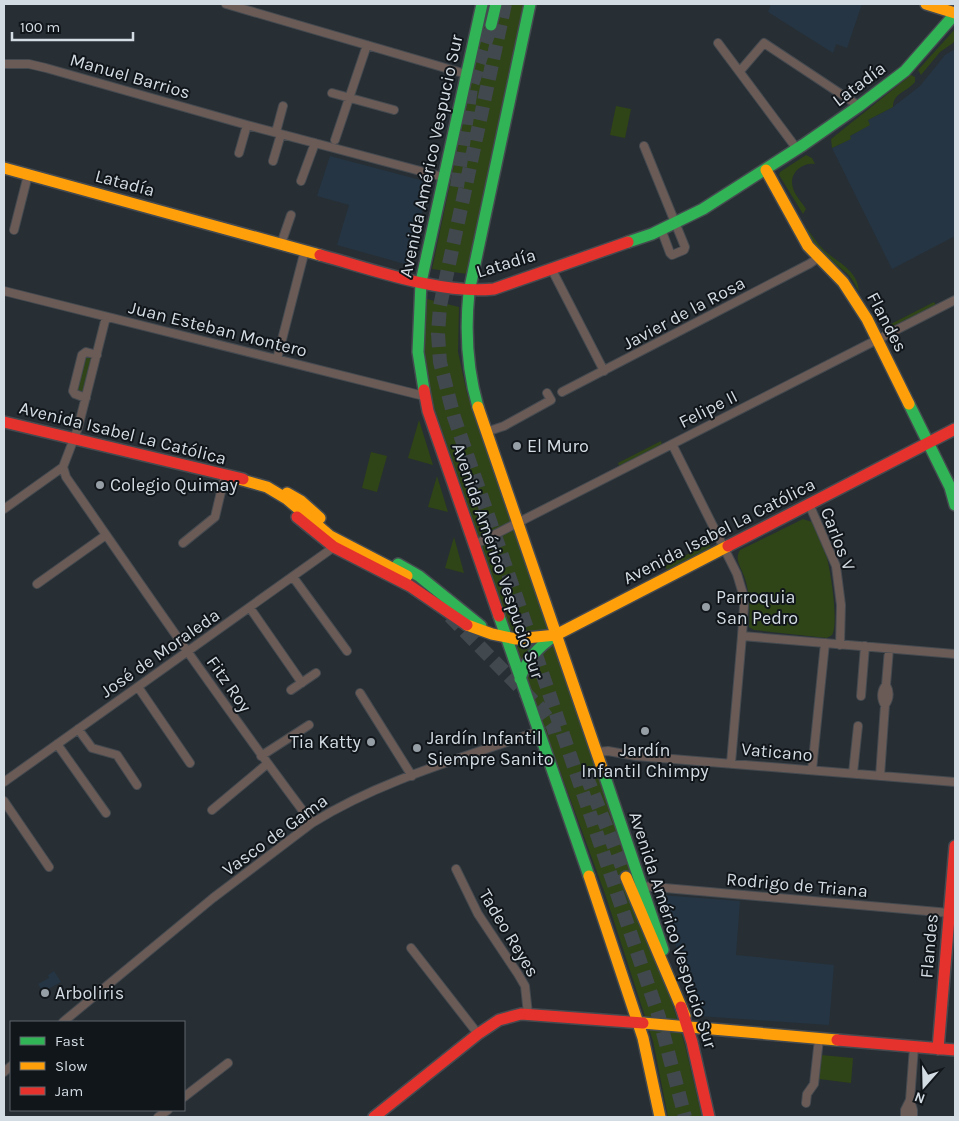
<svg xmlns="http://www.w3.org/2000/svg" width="959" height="1121" font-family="Karla,sans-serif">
  <rect width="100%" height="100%" fill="#272e34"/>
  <path fill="#253543" d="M 771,4 L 862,4 L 847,48 L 836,44 L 833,53 L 768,12 Z
    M 955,49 L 955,236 L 892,269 L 832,148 L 850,139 L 850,136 L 869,125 L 868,120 L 893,107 L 920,86 L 945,55 Z
    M 330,156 L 428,182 L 412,266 L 337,245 L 349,205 L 317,196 Z
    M 660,895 L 740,901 L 736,955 L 834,965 L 829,1025 L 698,1016 Z
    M 54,971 L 61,982 L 43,992 L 38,984 L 49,978 L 48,975 Z"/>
  <path fill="#2f4417" d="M 488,4 L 524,4 L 467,274 L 432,269 Z
    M 955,29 L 955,40 L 953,43 L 940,52 L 921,75 L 918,70 Z
    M 911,75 L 915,77 L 915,82 C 907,92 893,93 893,107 L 868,120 L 870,125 L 850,136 L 851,139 L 832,148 L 831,139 Z
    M 616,106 L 631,109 L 625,138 L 610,135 Z
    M 806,155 L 812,158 L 815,164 C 802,162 788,174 793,188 C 795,196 802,202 806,209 L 803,214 L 779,175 L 780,172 Z
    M 807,228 C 812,236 818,244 824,250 C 838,263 858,270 859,292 C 855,285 852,277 845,272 C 835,262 804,244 807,228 Z
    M 427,299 L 459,307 L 458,352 L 467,393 L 639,895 L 685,1045 L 702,1117 L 668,1117 L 653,1041 L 605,894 L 530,689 L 433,404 L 426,369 L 424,335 Z
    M 934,302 L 936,305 L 886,330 L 885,327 Z
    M 85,357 L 93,359 L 84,392 L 77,390 Z
    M 419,420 L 433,465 L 408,458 Z
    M 661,441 L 662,445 L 619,466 L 618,463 Z
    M 371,452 L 387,456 L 377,492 L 362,488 Z
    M 437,476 L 448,512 L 428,507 Z
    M 803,519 L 812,522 C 817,534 823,546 827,558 C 831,574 838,619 833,633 C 832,636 830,636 827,638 L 754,630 L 749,627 C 750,610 750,592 744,576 C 741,567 734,559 740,550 Z
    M 454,537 L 464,573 L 445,568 Z
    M 709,543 L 711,548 L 667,570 L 665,566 Z
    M 821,1055 L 853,1058 L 851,1083 L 819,1079 Z"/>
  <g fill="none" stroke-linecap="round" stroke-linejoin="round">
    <path stroke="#41484e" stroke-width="14" stroke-dasharray="14 7" stroke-linecap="butt" d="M 505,4 L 440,306 L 438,334 L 440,362 L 454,417 L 517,599 L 659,1017 L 685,1117
      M 457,187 L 471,88 L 491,25
      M 407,576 L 418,583 L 435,601
      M 450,616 L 540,708 L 553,726 L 555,733
      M 586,775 L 626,877"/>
    <defs>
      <path id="street" d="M 226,4 L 466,74
        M 718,43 L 797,149
        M 4,64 L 29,64 L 46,68 L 247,125 L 443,177
        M 740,71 L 764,43 L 859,106
        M 332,93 L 394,110
        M 276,132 L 283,106
        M 335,140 L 367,45
        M 644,146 L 685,247 L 684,250 L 672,255 L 670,253 L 661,229
        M 239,153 L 247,125
        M 273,161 L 281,134
        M 301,181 L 315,143
        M 14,230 L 28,175
        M 281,244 L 291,215
        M 551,268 L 604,371
        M 4,291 L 424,396
        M 106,317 L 78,428 L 63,467 L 66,477 C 147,594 227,710 312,823
        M 277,359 L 305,250
        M 562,392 L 809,264 L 818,258
        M 86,398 L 75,394 L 73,391 L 82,355 L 86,352 L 97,355
        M 486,432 L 504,426 L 551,400 L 547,393
        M 672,444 L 737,574 L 743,594 L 744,606 L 742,636 L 731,763
        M 809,504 L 836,566 L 841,605 L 840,645
        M 4,509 L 63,467
        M 183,543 L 215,517 L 225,475
        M 474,545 L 955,300
        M 293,577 L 347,651
        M 37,584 L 106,535
        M 250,608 L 302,683
        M 742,636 L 955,654
        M 886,685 L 889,649
        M 138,687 L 190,763
        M 291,690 L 316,673
        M 360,693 L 412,776
        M 861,696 L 865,646
        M 78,729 L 92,748 L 117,755 L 137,785
        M 57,744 L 106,813
        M 597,752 L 608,751 L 636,756 L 955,782
        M 261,756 L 309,725
        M 812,770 L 825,643
        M 853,773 L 858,726
        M 880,776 L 885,705 C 889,699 890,692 886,685 C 881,691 881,699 885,705
        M 4,782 L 334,547
        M 4,801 L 49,867
        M 212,810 L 267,764
        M 456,869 L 478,914 L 518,974 L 525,986 L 528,1014
        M 642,886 L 950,913
        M 411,948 L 478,1034
        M 63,1022 L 213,898 L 312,823 C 381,780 462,758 539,731
        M 4,1072 L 11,1066
        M 184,1097 L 228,1063
        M 910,1100 L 913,1110 L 913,1117
        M 806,1103 L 807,1094 L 814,1084 L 819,1039
        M 158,1117 L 168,1110
        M 905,1117 L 905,1110 L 910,1100 L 914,1047"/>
      <path id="fast" d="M 491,25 L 496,4
        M 628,242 L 652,234 L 703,209 L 803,145 L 859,106 L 905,71 L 955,14
        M 424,390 L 418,352 L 421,282 L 482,4
        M 909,404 L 950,487 L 955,505
        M 478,407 C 467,369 465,331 469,292 L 530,4
        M 398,564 L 419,576 L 481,626
        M 499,616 L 589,876
        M 520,679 C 526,659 539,646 556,635
        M 603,771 L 663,950"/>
      <path id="slow" d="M 926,4 L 955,13
        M 4,168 L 320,255
        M 766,170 L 808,246 L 843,282 L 867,319 L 909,404
        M 478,407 L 603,771
        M 235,478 L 267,487 L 287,499 L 330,536 L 407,576
        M 287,493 L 301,501 L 320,518
        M 467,625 L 492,634 L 516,639 L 556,635 L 728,546
        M 589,876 L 643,1038 L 660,1117
        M 626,877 L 685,1016
        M 643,1023 L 837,1040"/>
      <path id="jam" d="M 320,255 C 372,269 441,295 494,289 L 628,242
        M 424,390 L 428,411 L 499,616
        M 4,422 L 243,479
        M 297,517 L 334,547 L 410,586 L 467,625
        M 728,546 L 955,429
        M 681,1007 L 692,1042 L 709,1117
        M 837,1040 L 955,1050
        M 938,1049 L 955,846
        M 374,1117 L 478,1034 L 499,1020 L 521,1014 L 643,1023"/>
    </defs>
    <use href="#street" stroke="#444a4f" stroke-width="10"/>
    <use href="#fast" stroke="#444a4f" stroke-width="14"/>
    <use href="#slow" stroke="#444a4f" stroke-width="14"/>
    <use href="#jam" stroke="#444a4f" stroke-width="14"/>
    <use href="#street" stroke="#6a5b57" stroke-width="8"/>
    <use href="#fast" stroke="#30b455" stroke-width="11"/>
    <use href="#slow" stroke="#ff9f0a" stroke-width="11"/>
    <use href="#jam" stroke="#e5322d" stroke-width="11"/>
  </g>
  <g fill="#979fa6" stroke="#11161b" stroke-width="2">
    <circle cx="517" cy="446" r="5"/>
    <circle cx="100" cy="485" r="5"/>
    <circle cx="706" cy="607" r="5"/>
    <circle cx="645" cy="731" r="5"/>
    <circle cx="371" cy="742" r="5"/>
    <circle cx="417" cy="748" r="5"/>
    <circle cx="45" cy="993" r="5"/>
  </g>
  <g text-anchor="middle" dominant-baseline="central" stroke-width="4" stroke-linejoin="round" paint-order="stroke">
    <g font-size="18" fill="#d4dce3" stroke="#11161b">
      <text transform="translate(130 76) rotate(16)">Manuel Barrios</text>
      <text transform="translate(859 84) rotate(-37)">Latadía</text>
      <text transform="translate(431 156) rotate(-78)">Avenida Américo Vespucio Sur</text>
      <text transform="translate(125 183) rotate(15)">Latadía</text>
      <text transform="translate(506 263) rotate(-17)">Latadía</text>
      <text transform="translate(684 313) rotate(-28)">Javier de la Rosa</text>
      <text transform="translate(887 322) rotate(62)">Flandes</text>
      <text transform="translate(218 329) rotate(14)">Juan Esteban Montero</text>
      <text transform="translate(708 409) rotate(-27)">Felipe II</text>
      <text transform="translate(123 433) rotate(14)">Avenida Isabel La Católica</text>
      <text transform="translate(719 531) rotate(-27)">Avenida Isabel La Católica</text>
      <text transform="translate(838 539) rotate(69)">Carlos V</text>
      <text transform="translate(498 561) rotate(71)">Avenida Américo Vespucio Sur</text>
      <text transform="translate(160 653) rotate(-35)">José de Moraleda</text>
      <text transform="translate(229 684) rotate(55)">Fitz Roy</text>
      <text transform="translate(777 752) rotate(5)">Vaticano</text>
      <text transform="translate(275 835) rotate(-36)">Vasco de Gama</text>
      <text transform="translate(797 885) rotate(5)">Rodrigo de Triana</text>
      <text transform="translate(673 930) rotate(72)">Avenida Américo Vespucio Sur</text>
      <text transform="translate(509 933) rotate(59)">Tadeo Reyes</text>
      <text transform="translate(929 946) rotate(-85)">Flandes</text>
    </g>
    <g font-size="18" fill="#d4dce3" stroke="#11161b" text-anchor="start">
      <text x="527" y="446">El Muro</text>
      <text x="110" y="485">Colegio Quimay</text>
      <text x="716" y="597">Parroquia<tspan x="716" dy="21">San Pedro</tspan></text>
      <text x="427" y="738">Jardín Infantil<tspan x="427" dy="21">Siempre Sanito</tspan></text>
      <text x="361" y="742" text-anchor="end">Tia Katty</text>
      <text x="645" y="750" text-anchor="middle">Jardín<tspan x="645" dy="21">Infantil Chimpy</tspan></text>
      <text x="55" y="993">Arboliris</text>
    </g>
  </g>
  <rect width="959" height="1121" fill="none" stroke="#d4dce3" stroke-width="10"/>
  <rect x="10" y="1021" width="175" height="90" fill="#11161b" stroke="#5f656b"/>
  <rect x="20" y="1037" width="25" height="8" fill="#30b455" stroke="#5f656b"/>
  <text x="55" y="1046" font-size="15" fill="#d4dce3">Fast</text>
  <rect x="20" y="1062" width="25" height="8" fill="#ff9f0a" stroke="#5f656b"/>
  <text x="55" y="1071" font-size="15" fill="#d4dce3">Slow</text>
  <rect x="20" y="1087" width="25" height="8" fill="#e5322d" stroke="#5f656b"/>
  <text x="55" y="1096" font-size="15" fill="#d4dce3">Jam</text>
  <g transform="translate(924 1086) rotate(200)" stroke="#11161b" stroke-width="4" paint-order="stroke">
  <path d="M0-4L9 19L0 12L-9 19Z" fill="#d4dce3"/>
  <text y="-8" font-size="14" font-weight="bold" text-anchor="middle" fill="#d4dce3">N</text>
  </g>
  <path d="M12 32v8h121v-8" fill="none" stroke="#d4dce3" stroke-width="2.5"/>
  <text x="20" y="32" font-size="15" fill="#d4dce3" stroke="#11161b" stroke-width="4" paint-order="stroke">100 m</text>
</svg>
